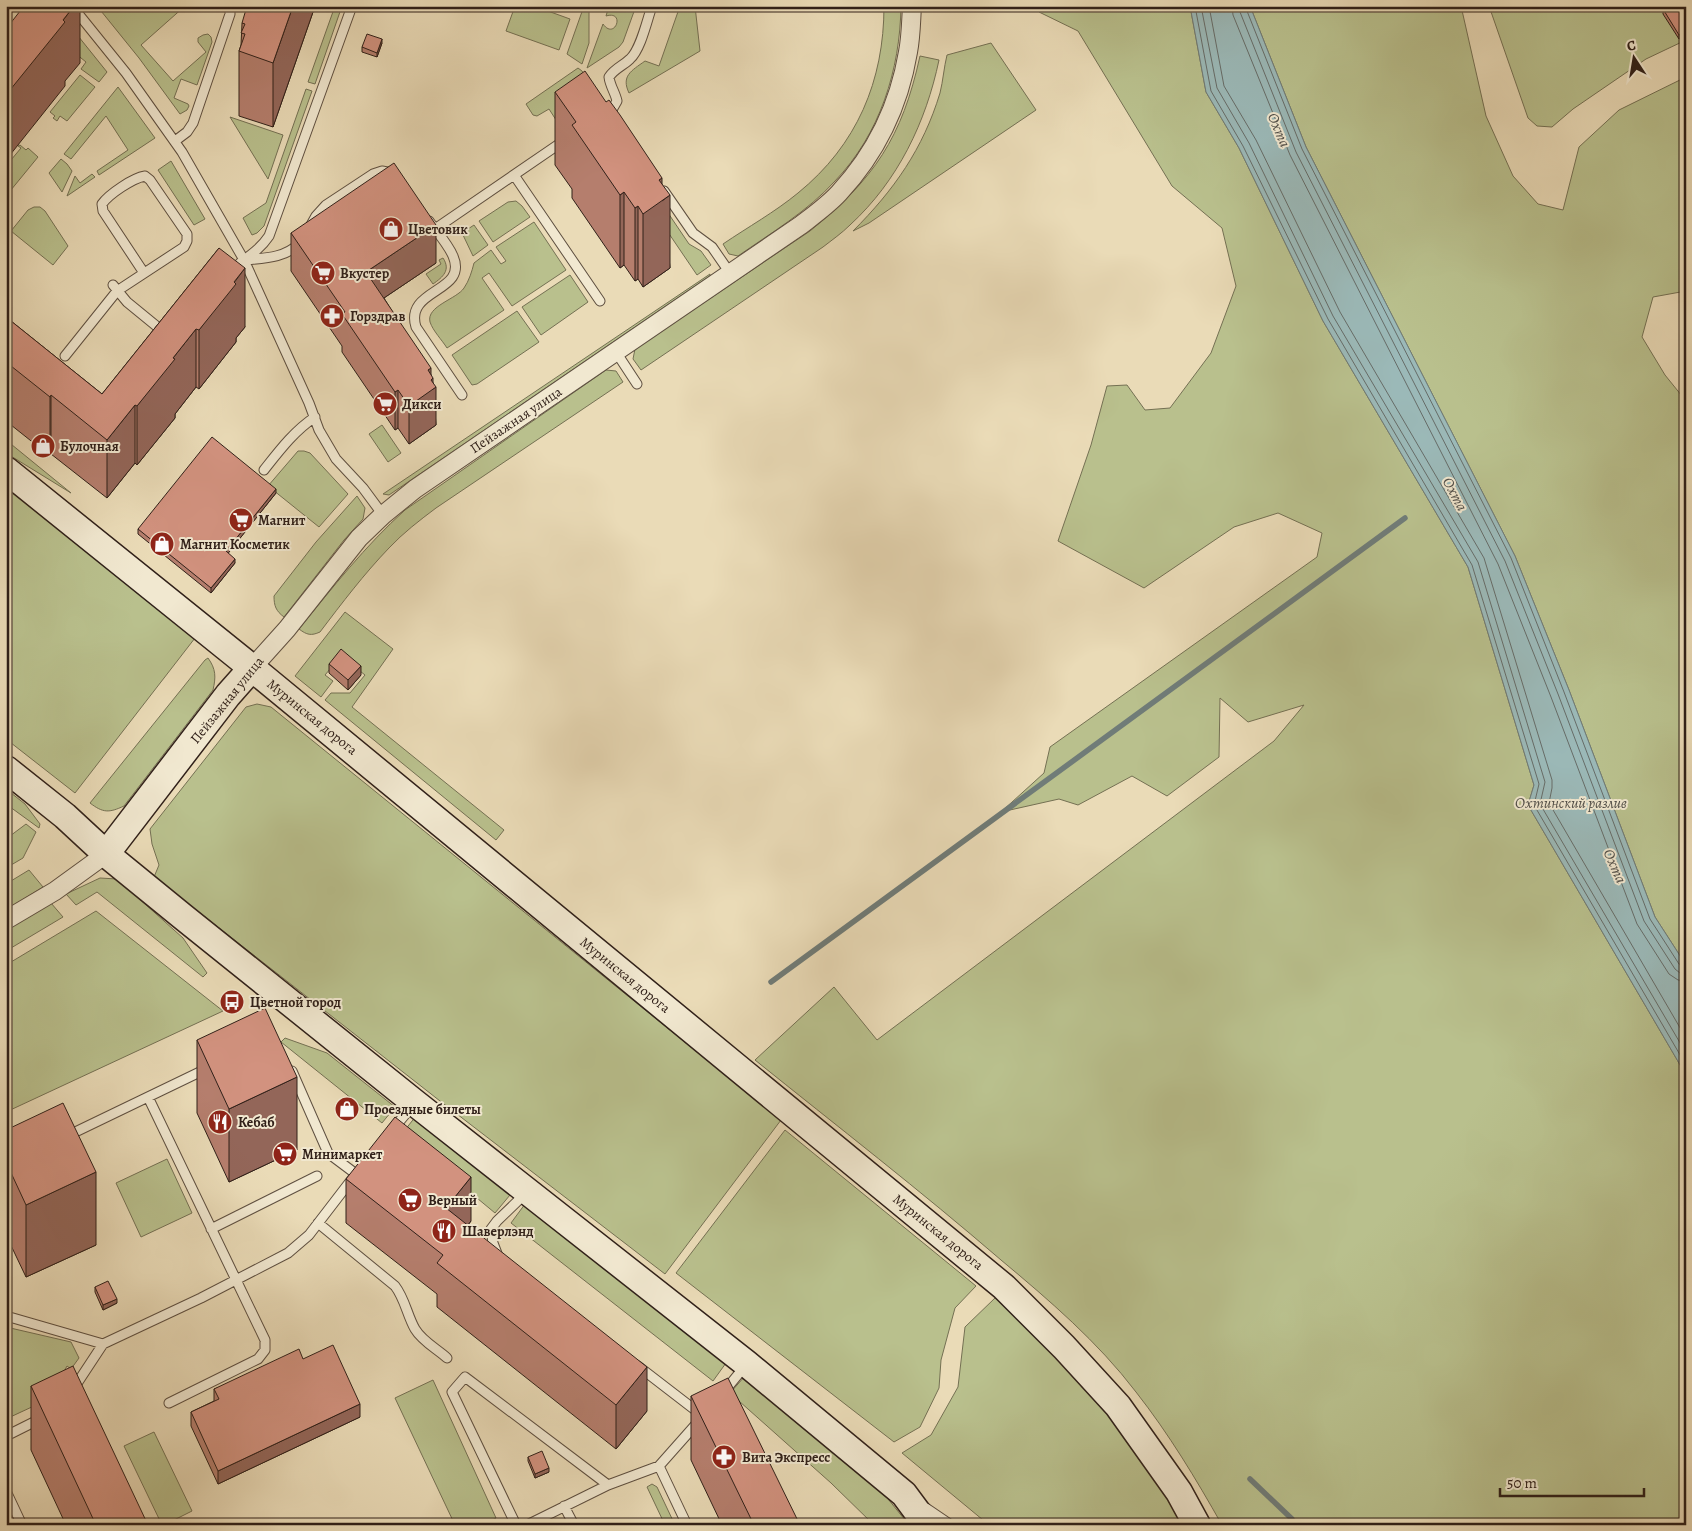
<svg xmlns="http://www.w3.org/2000/svg" width="1692" height="1531" font-family="Alegreya,serif">
  <rect width="100%" height="100%" fill="#eadbb7"/>
  <filter id="stains"><feTurbulence type="fractalNoise" baseFrequency=".004" numOctaves="4"/><feColorMatrix values="0 0 0 0 .2 0 0 0 0 .09 0 0 0 0 .02 0 0 0 .5 -.17"/></filter>
  <radialGradient id="worn" r=".72"><stop offset=".6" stop-color="#630" stop-opacity="0"/><stop offset="1" stop-color="#630" stop-opacity=".3"/></radialGradient>
  <path fill="#b9c08d" stroke="#747053" d="M 54,6 L 107,72 L 99,82 L 81,69 L 86,62 L 50,33 Z
    M 97,6 L 185,6 L 141,45 L 173,81 L 206,52 L 198,42 L 198,38 L 203,35 L 208,34 L 211,37 L 212,42 L 197,85 L 181,79 L 174,98 L 188,104 L 189,106 L 187,110 L 180,114 L 139,58 Z
    M 335,6 L 342,6 L 315,84 L 308,82 Z
    M 515,6 L 534,6 L 570,19 L 559,50 L 506,31 Z
    M 584,6 L 589,6 L 589,43 L 582,64 L 567,54 Z
    M 609,6 L 636,6 L 623,42 L 619,47 L 587,68 L 603,24 C 615,41 626,10 606,16 Z
    M 680,6 L 695,6 L 700,51 L 629,93 C 621,76 631,71 645,61 L 659,66 Z
    M 884,6 L 901,6 C 900,70 880,134 835,181 C 808,211 771,233 738,256 L 729,254 L 723,244 C 748,227 775,212 798,193 C 857,145 884,81 884,6 Z
    M 1039,6 L 1190,6 L 1206,92 L 1239,148 L 1323,321 L 1468,567 L 1534,785 L 1528,805 L 1686,1075 L 1686,1525 L 1222,1525 C 1196,1479 1169,1434 1136,1392 C 1098,1342 1049,1300 1001,1260 C 921,1191 837,1126 755,1060 L 834,987 L 877,1040 L 1274,741 L 1304,705 L 1248,722 L 1220,698 L 1219,757 L 1167,796 L 1132,776 L 1078,805 L 1059,799 L 1001,812 L 1044,773 L 1050,747 L 1317,557 L 1322,533 L 1278,513 L 1234,527 L 1144,588 L 1058,541 L 1091,445 L 1107,386 L 1127,385 L 1145,410 L 1170,408 L 1211,353 L 1236,286 L 1222,228 L 1172,186 L 1078,31 L 1039,12 Z
    M 1250,6 L 1461,6 L 1486,116 L 1513,176 L 1538,204 L 1563,210 L 1579,147 L 1619,110 L 1686,77 L 1686,291 L 1653,297 L 1642,337 L 1665,375 L 1686,401 L 1686,965 L 1655,917 L 1569,690 L 1515,556 L 1306,147 Z
    M 1489,6 L 1686,6 L 1686,40 L 1646,59 L 1573,109 L 1552,127 L 1537,126 L 1528,118 Z
    M 991,43 L 1036,110 L 869,223 L 853,231 C 894,190 923,149 940,93 C 943,81 944,67 947,55 Z
    M 920,56 L 939,60 C 926,122 898,181 850,225 C 842,233 832,240 823,247 L 641,370 L 633,359 L 635,349 L 810,231 C 874,179 902,138 920,56 Z
    M 578,68 L 582,71 L 603,102 L 558,123 L 549,109 L 537,116 L 533,115 L 526,104 Z
    M 80,75 L 95,87 L 67,121 L 60,116 L 57,121 L 53,118 L 55,116 L 50,112 Z
    M 118,87 L 155,138 L 99,175 L 97,171 L 128,150 L 106,116 L 71,159 L 64,154 Z
    M 306,89 L 312,91 L 264,226 L 257,233 L 252,235 L 243,218 L 266,203 Z
    M 230,117 L 283,135 L 268,179 Z
    M 598,129 L 614,133 L 689,244 L 701,251 L 711,265 L 697,275 Z
    M 20,145 L 26,150 L 28,148 L 38,157 L 6,196 L 6,166 L 21,148 L 18,146 Z
    M 61,159 L 67,164 L 72,171 L 62,192 L 49,173 Z
    M 171,161 L 205,219 L 194,225 L 158,170 Z
    M 92,174 L 95,177 L 67,196 L 75,176 L 80,183 Z
    M 516,201 L 522,206 L 530,217 L 493,242 L 479,221 L 508,202 Z
    M 34,207 L 40,207 L 45,211 L 68,246 L 53,265 L 11,231 L 28,210 Z
    M 534,222 L 566,270 L 512,306 L 489,273 L 482,278 L 504,310 L 447,348 C 442,340 433,331 430,322 C 426,306 457,299 464,288 C 469,281 472,271 474,263 L 491,250 L 501,264 L 506,261 L 496,247 Z
    M 474,225 L 488,245 L 473,256 L 463,235 L 465,231 Z
    M 443,258 C 451,270 443,277 433,284 L 426,274 L 441,264 L 439,260 Z
    M 710,274 L 710,276 L 389,495 L 383,494 Z
    M 570,275 L 588,302 L 541,335 L 522,307 Z
    M 517,311 L 539,342 L 477,384 L 472,385 L 452,355 Z
    M 606,370 L 616,371 L 623,382 L 436,508 C 420,520 403,533 389,548 C 364,574 342,603 320,632 C 311,636 307,635 299,629 C 333,587 365,546 405,510 Z
    M 382,425 L 401,453 L 388,462 L 369,434 Z
    M 6,440 L 71,493 L 6,453 Z
    M 298,451 L 304,451 L 310,453 L 348,494 L 319,527 L 268,486 Z
    M 6,486 L 195,638 L 75,793 L 6,739 Z
    M 357,496 L 365,508 L 363,519 L 344,540 L 284,617 C 276,611 274,606 274,596 L 316,542 Z
    M 345,612 L 393,649 L 352,707 L 504,830 L 496,840 L 325,700 L 331,693 L 350,693 L 365,675 L 341,656 L 325,675 L 333,681 L 321,697 L 295,676 Z
    M 208,658 C 216,669 216,677 213,690 L 124,806 C 109,813 103,813 90,803 L 205,660 Z
    M 257,704 L 271,707 L 781,1120 L 665,1274 L 440,1101 L 154,877 L 159,865 L 152,844 L 150,829 L 246,707 Z
    M 6,789 L 25,804 L 40,824 L 39,828 L 6,804 Z
    M 26,824 L 36,832 L 23,858 L 6,868 L 6,839 Z
    M 29,870 L 43,887 L 6,910 L 6,884 Z
    M 100,878 L 117,879 L 183,938 L 207,973 L 203,977 L 97,892 L 76,905 L 66,894 Z
    M 51,903 L 63,917 L 6,951 L 6,930 Z
    M 96,911 L 223,1011 L 6,1112 L 6,965 Z
    M 285,1038 L 327,1053 L 395,1107 L 382,1123 L 281,1042 Z
    M 416,1116 L 510,1195 L 495,1213 L 401,1135 Z
    M 785,1130 L 976,1286 L 955,1308 L 941,1360 L 939,1388 L 920,1427 L 894,1442 L 676,1273 Z
    M 167,1159 L 192,1213 L 141,1237 L 116,1183 Z
    M 525,1204 L 726,1363 L 713,1381 L 511,1223 Z
    M 995,1298 L 1057,1356 L 1136,1446 L 1183,1525 L 989,1525 L 902,1453 L 931,1435 L 958,1387 L 965,1327 Z
    M 6,1327 L 71,1342 L 79,1358 L 71,1369 L 67,1366 L 49,1399 L 6,1419 Z
    M 745,1376 L 876,1484 L 909,1525 L 874,1525 L 831,1483 L 730,1393 Z
    M 433,1380 L 496,1518 L 483,1525 L 455,1525 L 395,1398 Z
    M 154,1432 L 192,1511 L 164,1525 L 162,1525 L 124,1446 Z
    M 652,1484 L 657,1487 L 675,1525 L 665,1525 L 647,1487 Z"/>
  <path fill="#9bb9b8" stroke="#707c78" d="M 1190,6 L 1250,6 L 1306,147 L 1515,556 L 1569,690 L 1655,917 L 1686,965 L 1686,1075 L 1528,805 L 1534,785 L 1468,567 L 1323,321 L 1239,148 L 1206,92 Z"/>
  <g fill="none" stroke-linecap="round" stroke-linejoin="round">
    <path stroke="#666c68" stroke-width="1" d="M 1195,6 L 1211,91 L 1243,146 L 1328,319 L 1472,565 L 1539,784 L 1534,805 L 1686,1065
      M 1201,6 L 1217,88 L 1249,143 L 1333,316 L 1478,562 L 1545,782 L 1540,804 L 1686,1053
      M 1209,6 L 1224,86 L 1256,140 L 1340,312 L 1484,558 L 1552,780 L 1552,788 L 1549,803 L 1686,1038
      M 1232,6 L 1233,15 L 1290,155 L 1498,564 L 1551,697 L 1637,924 L 1669,974 L 1678,980 L 1686,981
      M 1239,6 L 1240,12 L 1296,152 L 1505,561 L 1558,694 L 1644,921 L 1675,969 L 1680,973 L 1686,973
      M 1245,6 L 1302,149 L 1511,558 L 1564,692 L 1650,919 L 1679,964 L 1686,967"/>
    <path stroke="#707c78" stroke-width="5.5" d="M 771,982 L 1405,518
      M 1250,1479 L 1292,1519 L 1293,1525"/>
    <defs>
      <path id="lane" d="M 72,6 L 126,73 L 182,152 L 244,260 L 309,403 L 319,430 L 336,459 L 363,488 L 383,515
        M 6,7 L 6,6
        M 605,113 L 613,108 L 617,101 C 615,92 610,86 609,77 C 615,68 623,66 630,59 C 641,49 647,20 652,6
        M 175,141 L 187,132 L 193,123 L 230,14 L 230,6
        M 514,175 L 600,301
        M 664,191 L 693,233 L 712,247 L 730,273
        M 429,221 C 437,232 448,244 453,256 C 469,293 404,288 416,327 L 462,395
        M 311,225 L 316,216 L 326,205 L 373,174 L 382,171 L 393,173
        M 435,229 L 565,140
        M 246,260 C 265,258 284,258 299,244
        M 240,263 C 251,255 261,248 269,236 L 352,6
        M 113,285 L 127,302 L 160,329
        M 616,352 L 637,384
        M 65,356 L 117,291 L 184,247 L 187,241 L 187,234 L 150,180 L 145,176 C 133,178 109,194 102,204 L 103,211 L 144,273
        M 264,470 C 279,451 294,431 315,417
        M 292,1071 L 328,1153 L 356,1174
        M 148,1097 L 265,1340 L 265,1350 L 258,1359 L 169,1403
        M 393,1129 L 414,1104
        M 67,1136 L 206,1069
        M 318,1223 L 395,1286 C 405,1299 407,1315 415,1329 C 422,1341 437,1349 447,1358
        M 211,1229 L 317,1176
        M 498,1256 L 493,1243 L 491,1229 L 497,1221 L 527,1192
        M 6,1316 L 103,1344 L 201,1298 L 288,1253 L 309,1235 L 352,1179
        M 638,1366 L 699,1413
        M 74,1388 L 103,1344
        M 723,1393 L 745,1366
        M 6,1436 L 40,1419
        M 6,1491 L 22,1525
        M 564,1506 L 574,1525
        M 926,1508 L 951,1525
        M 516,1525 L 452,1392 L 465,1377 L 608,1485
        M 527,1525 L 608,1485 L 659,1466
        M 687,1525 L 659,1466 L 698,1422"/>
      <path id="street" d="M 252,668 L 287,629 L 359,538 L 383,515 L 415,489 L 801,225 C 814,215 828,205 839,193 C 876,153 899,106 908,52 C 911,37 911,21 912,6
        M 6,920 L 55,891 L 106,854"/>
      <path id="secondary" d="M 6,470 L 252,668 L 1004,1287 L 1064,1347 L 1118,1406 L 1179,1492 L 1197,1525
        M 6,769 L 65,816 L 106,854 L 182,916 L 415,1103 L 747,1364 L 904,1494 L 927,1525
        M 106,854 L 228,695 L 252,668"/>
    </defs>
    <use href="#lane" stroke="#5e4f40" stroke-width="11"/>
    <use href="#street" stroke="#5e4f40" stroke-width="20"/>
    <use href="#secondary" stroke="#302019" stroke-width="29"/>
    <use href="#lane" stroke="#f1e8d0" stroke-width="9"/>
    <use href="#street" stroke="#f1e8d0" stroke-width="18"/>
    <use href="#secondary" stroke="#f1e8d0" stroke-width="26"/>
  </g>
  <path fill="#b57e6d" stroke="#302019" d="M 313,6 L 313,12 L 273,127 L 239,116 L 239,51 L 241,45 L 242,23 Z
    M 1686,6 L 1679,39 L 1663,14 L 1663,9 Z
    M 382,43 L 377,57 L 362,52 L 362,47 Z
    M 555,92 L 662,184 L 670,268 L 643,287 L 638,279 L 635,281 L 624,265 L 620,268 L 572,198 L 572,189 L 555,165 Z
    M 291,233 L 436,263 L 384,298 L 431,375 L 433,384 L 436,425 L 409,444 L 398,428 L 395,430 L 342,352 L 342,346 L 291,271 Z
    M 219,248 L 245,327 L 236,338 L 236,342 L 199,389 L 196,387 L 175,414 L 175,418 L 137,465 L 135,463 L 107,498 L 51,454 L 50,456 L 6,421 L 6,317 L 102,394 Z
    M 276,493 L 228,553 L 235,563 L 211,593 L 138,534 L 138,529 Z
    M 329,664 L 361,675 L 348,690 L 329,673 Z
    M 197,1040 L 297,1150 L 229,1182 L 197,1113 Z
    M 6,1130 L 96,1245 L 26,1277 L 6,1235 Z
    M 346,1179 L 471,1221 L 468,1225 L 647,1411 L 616,1449 L 437,1307 L 437,1294 L 346,1223 Z
    M 95,1287 L 117,1303 L 103,1310 L 95,1292 Z
    M 303,1359 L 360,1417 L 218,1484 L 191,1426 L 191,1412 L 214,1401 L 214,1389 Z
    M 31,1386 L 148,1525 L 66,1525 L 31,1450 Z
    M 691,1396 L 800,1525 L 722,1525 L 691,1460 Z
    M 528,1457 L 549,1472 L 535,1478 L 528,1461 Z"/>
  <path fill="#936659" stroke="#302019" d="M 74,6 L 80,6 L 80,63 L 65,81 L 65,86 L 6,160 L 6,95 Z
    M 293,6 L 313,6 L 313,12 L 273,127 L 273,63 Z
    M 1686,31 L 1686,35 L 1679,39 L 1679,35 Z
    M 382,39 L 382,43 L 377,57 L 377,53 Z
    M 662,178 L 662,201 L 670,195 L 670,268 L 643,287 L 643,214 L 659,180 Z
    M 624,192 L 624,265 L 620,268 L 620,195 Z
    M 638,206 L 638,279 L 635,281 L 635,208 Z
    M 436,225 L 436,263 L 366,310 L 366,272 Z
    M 245,268 L 245,327 L 236,338 L 236,342 L 199,389 L 199,330 Z
    M 196,329 L 196,387 L 175,414 L 175,418 L 137,465 L 137,406 L 173,358 Z
    M 431,368 L 431,379 L 433,378 L 433,389 L 436,387 L 436,425 L 409,444 L 409,406 L 428,370 Z
    M 398,390 L 398,428 L 395,430 L 395,392 Z
    M 51,395 L 51,454 L 50,456 L 50,397 Z
    M 135,405 L 135,463 L 107,498 L 107,440 Z
    M 276,489 L 276,493 L 226,556 L 226,551 Z
    M 235,559 L 235,563 L 211,593 L 211,588 Z
    M 361,666 L 361,675 L 348,690 L 348,680 Z
    M 297,1077 L 297,1150 L 229,1182 L 229,1109 Z
    M 96,1172 L 96,1245 L 26,1277 L 26,1205 Z
    M 471,1177 L 471,1221 L 446,1252 L 446,1208 Z
    M 117,1299 L 117,1303 L 103,1310 L 103,1305 Z
    M 647,1367 L 647,1411 L 616,1449 L 616,1405 Z
    M 360,1404 L 360,1417 L 218,1484 L 218,1471 Z
    M 549,1468 L 549,1472 L 535,1478 L 535,1474 Z"/>
  <path fill="#d2927f" stroke="#302019" d="M 24,6 L 74,6 L 63,20 L 65,22 L 6,95 L 6,29 Z
    M 247,6 L 293,6 L 273,63 L 239,51 L 245,34 L 241,33 L 245,24 L 242,23 Z
    M 1669,6 L 1686,6 L 1686,31 L 1679,35 L 1663,9 Z
    M 367,34 L 382,39 L 377,53 L 362,47 Z
    M 585,71 L 606,102 L 609,100 L 620,115 L 662,178 L 659,180 L 670,195 L 643,214 L 638,206 L 635,208 L 624,192 L 620,195 L 572,125 L 576,122 L 555,92 Z
    M 394,163 L 436,225 L 366,272 L 431,368 L 428,370 L 433,378 L 431,380 L 436,387 L 409,406 L 398,390 L 395,392 L 342,314 L 345,312 L 291,233 Z
    M 219,248 L 245,268 L 234,282 L 236,284 L 199,330 L 196,329 L 173,358 L 175,359 L 137,406 L 135,405 L 107,440 L 51,395 L 50,397 L 6,362 L 6,317 L 102,394 Z
    M 212,437 L 276,489 L 226,551 L 235,559 L 211,588 L 138,529 Z
    M 341,649 L 361,666 L 348,680 L 329,664 Z
    M 265,1008 L 297,1077 L 229,1109 L 197,1040 Z
    M 63,1103 L 96,1172 L 26,1205 L 6,1162 L 6,1130 Z
    M 395,1117 L 471,1177 L 446,1208 L 647,1367 L 616,1405 L 437,1263 L 443,1255 L 346,1179 Z
    M 108,1281 L 117,1299 L 103,1305 L 95,1287 Z
    M 333,1345 L 360,1404 L 218,1471 L 191,1412 L 219,1399 L 214,1389 L 299,1349 L 303,1359 Z
    M 73,1366 L 148,1525 L 96,1525 L 31,1386 Z
    M 728,1378 L 800,1525 L 754,1525 L 691,1396 Z
    M 542,1451 L 549,1468 L 535,1474 L 528,1457 Z"/>
  <defs>
    <symbol id="shop-disc" viewBox="-11 -11 22 22"><circle r="9.5" fill="#8f2418" stroke="#f1e8d0"/><path d="M-5-2.5h2.3a2.7 3.5 0 0 1 5.4 0H5L5.5 6h-11ZM-1.5-2.5h3a1.5 2.3 0 0 0-3 0Z" fill="#fff"/></symbol>
    <symbol id="supermarket-disc" viewBox="-11 -11 22 22"><circle r="9.5" fill="#8f2418" stroke="#f1e8d0"/><path d="M-6-5.5h2.5l.6 2H6L4.5 2H-2.5L-4.4-4H-6ZM-1.5 3.2a1.3 1.3 0 1 0 .1 0ZM3 3.2a1.3 1.3 0 1 0 .1 0Z" fill="#fff"/></symbol>
    <symbol id="pharmacy-disc" viewBox="-11 -11 22 22"><circle r="9.5" fill="#8f2418" stroke="#f1e8d0"/><path d="M-2-6h4v4h4v4h-4v4h-4v-4h-4v-4h4Z" fill="#fff"/></symbol>
    <symbol id="bus-disc" viewBox="-11 -11 22 22"><circle r="9.5" fill="#8f2418" stroke="#f1e8d0"/><path d="M-5-6H5V4H4V6H2V4H-2V6H-4V4H-5ZM-3.5-4V0h7V-4ZM-3.5 1.2v1.5H-2V1.2ZM2 1.2v1.5H3.5V1.2Z" fill="#fff"/></symbol>
    <symbol id="restaurant-disc" viewBox="-11 -11 22 22"><circle r="9.5" fill="#8f2418" stroke="#f1e8d0"/><path d="M-5-6h1v4h1v-4h1v4h1v-4h1v5L-1.5 .5V6h-2V.5L-5-1ZM5-6V6H3V1.5H1.5Q1.5-4 5-6Z" fill="#fff"/></symbol>
  </defs>
  <g fill-rule="evenodd">
    <use href="#shop-disc" x="377" y="215" width="28" height="28"/>
    <use href="#supermarket-disc" x="309" y="259" width="28" height="28"/>
    <use href="#pharmacy-disc" x="318" y="302" width="28" height="28"/>
    <use href="#supermarket-disc" x="371" y="390" width="28" height="28"/>
    <use href="#shop-disc" x="29" y="432" width="28" height="28"/>
    <use href="#supermarket-disc" x="227" y="506" width="28" height="28"/>
    <use href="#shop-disc" x="148" y="530" width="28" height="28"/>
    <use href="#bus-disc" x="218" y="988" width="28" height="28"/>
    <use href="#shop-disc" x="333" y="1095" width="28" height="28"/>
    <use href="#restaurant-disc" x="206" y="1108" width="28" height="28"/>
    <use href="#supermarket-disc" x="271" y="1140" width="28" height="28"/>
    <use href="#supermarket-disc" x="396" y="1186" width="28" height="28"/>
    <use href="#restaurant-disc" x="430" y="1217" width="28" height="28"/>
    <use href="#pharmacy-disc" x="710" y="1443" width="28" height="28"/>
  </g>
  <g text-anchor="middle" dominant-baseline="central" stroke-width="4" stroke-linejoin="round" paint-order="stroke">
    <g font-size="14" font-weight="bold" fill="#302019" stroke="#f1e8d0" text-anchor="start">
      <text x="408" y="229">Цветовик</text>
      <text x="340" y="273">Вкустер</text>
      <text x="350" y="316">Горздрав</text>
      <text x="402" y="404">Дикси</text>
      <text x="60" y="446">Булочная</text>
      <text x="258" y="520">Магнит</text>
      <text x="180" y="544">Магнит Косметик</text>
      <text x="250" y="1002">Цветной город</text>
      <text x="364" y="1109">Проездные билеты</text>
      <text x="238" y="1122">Кебаб</text>
      <text x="302" y="1154">Минимаркет</text>
      <text x="428" y="1200">Верный</text>
      <text x="462" y="1231">Шаверлэнд</text>
      <text x="742" y="1457">Вита Экспресс</text>
    </g>
    <g font-size="14" fill="#302019" stroke="#f1e8d0">
      <text transform="translate(516 420) rotate(-34)">Пейзажная улица</text>
      <text transform="translate(227 700) rotate(-51)">Пейзажная улица</text>
      <text transform="translate(312 717) rotate(39)">Муринская дорога</text>
      <text transform="translate(625 975) rotate(39)">Муринская дорога</text>
      <text transform="translate(938 1232) rotate(39)">Муринская дорога</text>
    </g>
    <g font-size="15" font-style="italic" fill="#504e49" stroke="#f1e8d0">
      <text transform="translate(1279 130) rotate(67)">Охта</text>
      <text transform="translate(1455 494) rotate(62)">Охта</text>
      <text x="1571" y="803">Охтинский разлив</text>
      <text transform="translate(1615 866) rotate(66)">Охта</text>
    </g>
  </g>
  <rect width="1692" height="1531" fill="none" stroke="#eadbb7" stroke-width="25"/>
  <rect x="8" y="8" width="1677" height="1516" fill="none" stroke="#302019" stroke-width="2.5"/>
  <rect x="12" y="12" width="1667" height="1506" fill="none" stroke="#302019"/>
  <g transform="translate(1634 58) rotate(348)" stroke="#f1e8d0" stroke-width="4" paint-order="stroke">
  <path d="M0-4L9 19L0 12L-9 19Z" fill="#302019"/>
  <text y="-8" font-size="14" font-weight="bold" text-anchor="middle" fill="#302019">С</text>
  </g>
  <path d="M1500 1488v8h144v-8" fill="none" stroke="#302019" stroke-width="2.5"/>
  <text x="1507" y="1488" font-size="15" fill="#302019" stroke="#f1e8d0" stroke-width="4" paint-order="stroke">50 m</text>
  <rect width="100%" height="100%" filter="url(#stains)"/>
  <rect width="100%" height="100%" fill="url(#worn)"/>
</svg>
